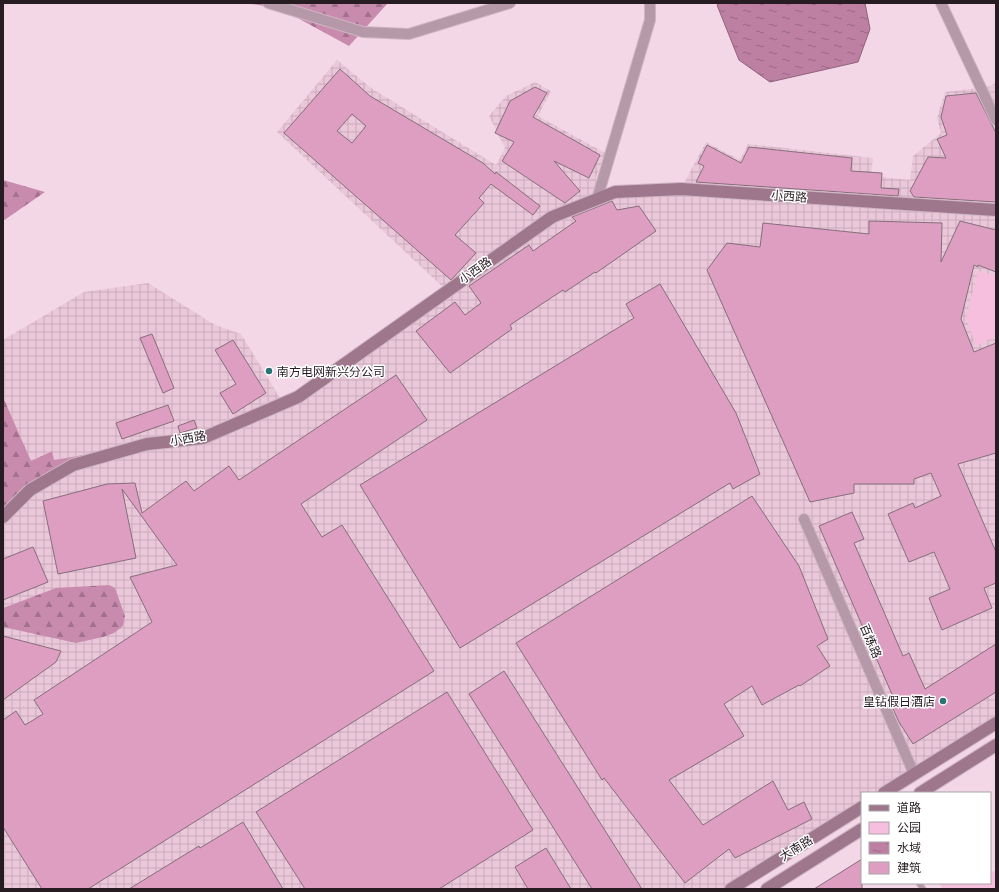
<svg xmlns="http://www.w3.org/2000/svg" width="999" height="892" font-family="Lato,'Noto Sans SC',sans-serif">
  <defs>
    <pattern id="industrial-grid" width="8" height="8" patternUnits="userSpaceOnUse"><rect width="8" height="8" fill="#eac8da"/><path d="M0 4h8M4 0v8" fill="none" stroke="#c9abbb"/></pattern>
    <pattern id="forest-firs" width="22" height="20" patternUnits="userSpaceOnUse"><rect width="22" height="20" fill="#c88bae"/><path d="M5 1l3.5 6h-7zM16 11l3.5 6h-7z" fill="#a2718d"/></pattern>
    <pattern id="water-ripples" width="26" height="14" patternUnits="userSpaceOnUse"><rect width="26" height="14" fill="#bd80a3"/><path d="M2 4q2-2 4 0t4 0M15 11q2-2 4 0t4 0" fill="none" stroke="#996884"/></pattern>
  </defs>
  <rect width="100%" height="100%" fill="#f3d7e6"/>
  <path fill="url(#industrial-grid)" d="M 337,60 L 371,88 L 496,165 L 505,148 L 489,116 L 506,96 L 535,82 L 551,91 L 538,116 L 605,153 L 596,178 L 596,192 L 681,189 L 706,142 L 740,160 L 748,144 L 873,158 L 871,176 L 910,180 L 913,156 L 941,133 L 937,118 L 945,92 L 987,87 L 996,83 L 996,723 L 884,793 L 862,793 L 862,807 L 731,889 L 3,889 L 3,517 L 73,465 L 141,445 L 53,460 L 51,451 L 31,461 L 3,397 L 3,340 L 84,292 L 148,283 L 215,325 L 241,334 L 283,403 L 446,290 L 277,132 Z"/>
  <path fill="#f7bfde" d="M 978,271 L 996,276 L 996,336 L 976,346 L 966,318 Z
    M 996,870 L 996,889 L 943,889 L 939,883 L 990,883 L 990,873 Z"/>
  <path fill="url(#forest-firs)" d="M 246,3 L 388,3 L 349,46 L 281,9 Z
    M 3,180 L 45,192 L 3,221 Z
    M 3,397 L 31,461 L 52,451 L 54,460 L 147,444 L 73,465 L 3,517 Z
    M 109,585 L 115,588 L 125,616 L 123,626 L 114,633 L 103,637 L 76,643 L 3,627 L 3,608 L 6,607 L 56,588 Z"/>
  <path fill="url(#water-ripples)" stroke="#90627c" d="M 719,3 L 865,3 L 870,29 L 858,62 L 770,82 L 739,60 L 717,5 Z"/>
  <path fill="#dd9ec1" stroke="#876e7c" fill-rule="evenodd" d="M 340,69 L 370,96 L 483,163 L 495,174 L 496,172 L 540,206 L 533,215 L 491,184 L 479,198 L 484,203 L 455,235 L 476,253 L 451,280 L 284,133 ZM 352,114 L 366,126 L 352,143 L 337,131 Z
    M 535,87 L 547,93 L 533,117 L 600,155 L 589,178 L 554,161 L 580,191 L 565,203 L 502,161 L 514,142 L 495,133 L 510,101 Z
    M 976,93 L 996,133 L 996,202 L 914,197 L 910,191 L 928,157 L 946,158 L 937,139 L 947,135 L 941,117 L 946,96 Z
    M 707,145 L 741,163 L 749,147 L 852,158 L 851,171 L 882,173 L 881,188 L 899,189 L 898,196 L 696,182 L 704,166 L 698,163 Z
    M 612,201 L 617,210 L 639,206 L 656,231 L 596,273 L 595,272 L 565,292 L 563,290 L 510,325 L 512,329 L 450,373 L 416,331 L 455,302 L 465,315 L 481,303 L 469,286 L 529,245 L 533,251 L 576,221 L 572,217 Z
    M 869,221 L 942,223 L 941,262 L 960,221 L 996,230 L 996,272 L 978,265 L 978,267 L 974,265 L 961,319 L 974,352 L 996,343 L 996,453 L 958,464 L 996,552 L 996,583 L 984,588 L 992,608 L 942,630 L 929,598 L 950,589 L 934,552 L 909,562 L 888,514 L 913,503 L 915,508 L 941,496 L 931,473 L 914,479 L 914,484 L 854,484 L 854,493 L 810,502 L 707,270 L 727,243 L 760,247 L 763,223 L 869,234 Z
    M 660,284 L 736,413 L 760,474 L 733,489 L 730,483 L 460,648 L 360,485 L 634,318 L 626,304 Z
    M 152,334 L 174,388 L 163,393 L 140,338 Z
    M 233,340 L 266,393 L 233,414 L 220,393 L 236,384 L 215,350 Z
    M 396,375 L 427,420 L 301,504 L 322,537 L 342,525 L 434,671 L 88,889 L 42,889 L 3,827 L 3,720 L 16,711 L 25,725 L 43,714 L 34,700 L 152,622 L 130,577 L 177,565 L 122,489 L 136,558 L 58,574 L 43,501 L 107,484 L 135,483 L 142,513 L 186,481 L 194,491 L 229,466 L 239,480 Z
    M 168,405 L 174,421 L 122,439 L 116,423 Z
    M 194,420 L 197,428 L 180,433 L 178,426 Z
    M 752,496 L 799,566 L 828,639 L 817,646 L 830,666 L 800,686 L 799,685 L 762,705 L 752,686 L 724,704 L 744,736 L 669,780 L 703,825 L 773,781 L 788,810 L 804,802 L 812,819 L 735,858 L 729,849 L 685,883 L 604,778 L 602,780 L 516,643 Z
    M 852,512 L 864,539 L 854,543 L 903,656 L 909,653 L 925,689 L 996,644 L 996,692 L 913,744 L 899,722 L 893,709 L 897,706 L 819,526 Z
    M 33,547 L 48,582 L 3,600 L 3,559 Z
    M 3,636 L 61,651 L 56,662 L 3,700 Z
    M 504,671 L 642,889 L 592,889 L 469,694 Z
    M 447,692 L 533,830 L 439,889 L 305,889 L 256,812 Z
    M 243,822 L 283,889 L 129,889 L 199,846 L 200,848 Z
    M 546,848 L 571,889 L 528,889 L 515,867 Z
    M 862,859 L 862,889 L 814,889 Z"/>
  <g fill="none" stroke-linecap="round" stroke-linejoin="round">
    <defs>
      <path id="lane" d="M 919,883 L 923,889"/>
      <path id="street" d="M 268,3 L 363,32 L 409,34 L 510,3
        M 941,3 L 996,120
        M 597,199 L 650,20 L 650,3
        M 804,519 L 914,774"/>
      <path id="secondary" d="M 3,517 L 30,490 L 73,465 L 147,444 L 203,438 L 298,397 L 552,217 L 615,192 L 681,189 L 996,210
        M 884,793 L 996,723
        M 920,793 L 996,745
        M 731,889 L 862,807
        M 767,889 L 862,829"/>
    </defs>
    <use href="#lane" stroke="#ceb5c3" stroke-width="7"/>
    <use href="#street" stroke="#ceb5c3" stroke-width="12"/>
    <use href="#secondary" stroke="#ceb5c3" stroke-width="14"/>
    <use href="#lane" stroke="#b699a9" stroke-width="5"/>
    <use href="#street" stroke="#b699a9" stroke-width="10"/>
    <use href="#secondary" stroke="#9f778d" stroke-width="12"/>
  </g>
  <g fill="#297473" stroke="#fff" stroke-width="1.5">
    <circle cx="269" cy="371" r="4"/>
    <circle cx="943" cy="701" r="4"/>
  </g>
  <g text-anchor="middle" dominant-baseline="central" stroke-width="3" stroke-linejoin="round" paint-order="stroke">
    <g font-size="12" fill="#261c22" stroke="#fff">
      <text transform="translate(789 196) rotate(4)">小西路</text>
      <text transform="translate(475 270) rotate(-35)">小西路</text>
      <text transform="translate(188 438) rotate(-10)">小西路</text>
      <text transform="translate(871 641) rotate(67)">百炼路</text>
      <text transform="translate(796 848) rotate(-32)">大南路</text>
    </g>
    <g font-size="12" fill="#261c22" stroke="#fff" text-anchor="start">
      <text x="277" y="371">南方电网新兴分公司</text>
      <text x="935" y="701" text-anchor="end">皇钻假日酒店</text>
    </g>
  </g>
  <rect width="999" height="892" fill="none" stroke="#261c22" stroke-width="8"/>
  <rect x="861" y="792" width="130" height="92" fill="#ffffff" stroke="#a8a4a7"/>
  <rect x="869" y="805" width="20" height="6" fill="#9f778d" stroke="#a8a4a7"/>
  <text x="897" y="812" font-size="12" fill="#261c22">道路</text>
  <rect x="869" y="822" width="20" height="12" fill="#f7bfde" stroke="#a8a4a7"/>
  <text x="897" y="832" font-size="12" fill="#261c22">公园</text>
  <rect x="869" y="842" width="20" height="12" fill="url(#water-ripples)" stroke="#a8a4a7"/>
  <text x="897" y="852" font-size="12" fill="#261c22">水域</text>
  <rect x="869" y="862" width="20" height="12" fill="#dd9ec1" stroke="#a8a4a7"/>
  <text x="897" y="872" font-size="12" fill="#261c22">建筑</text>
</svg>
